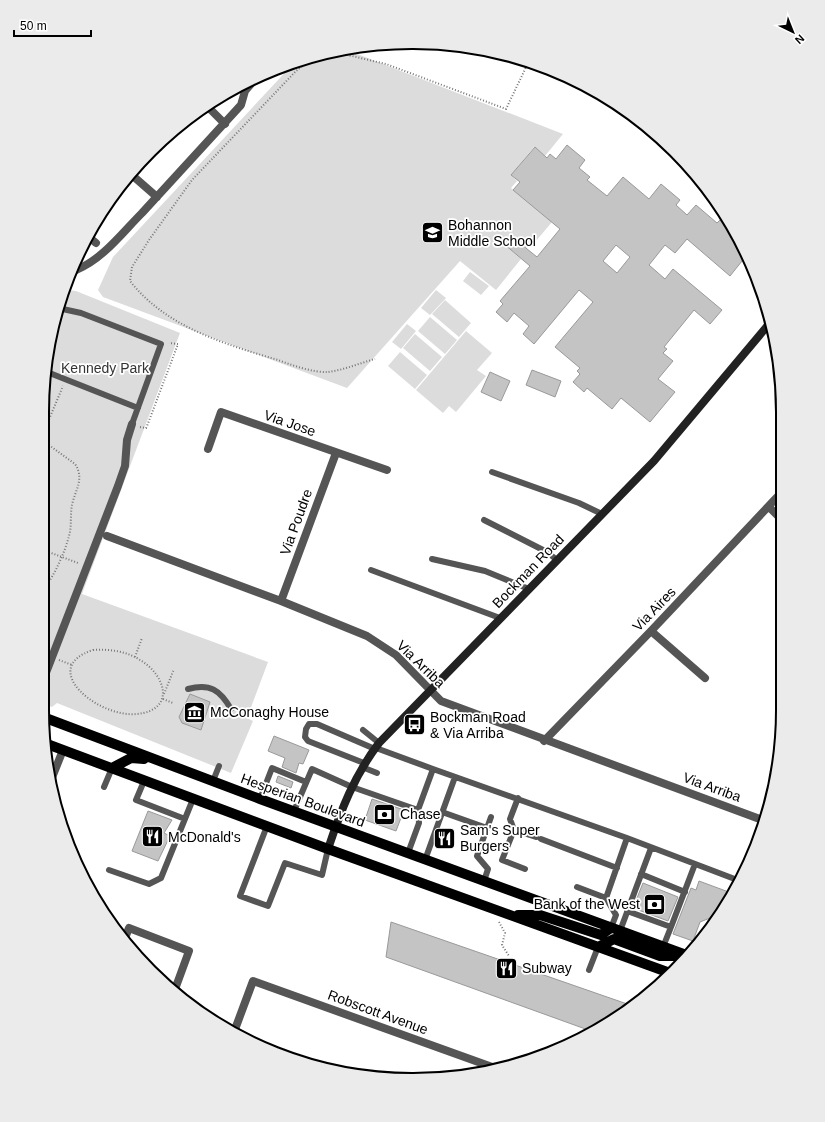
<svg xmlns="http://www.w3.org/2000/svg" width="825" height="1122" font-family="Helvetica,sans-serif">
  <rect width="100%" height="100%" fill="#fff"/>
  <path fill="#dcdcdc" d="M 347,50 L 563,134 L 545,156 L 534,147 L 511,175 L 517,181 L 511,188 L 552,222 L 536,241 L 533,240 L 526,248 L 511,236 L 504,244 L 521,259 L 496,290 L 460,261 L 347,388 L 103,297 L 98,290 L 113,257 L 293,64 L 316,55 Z
    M 470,272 L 489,286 L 481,295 L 463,281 Z
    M 67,290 L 76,291 L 180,333 L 82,594 L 268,662 L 247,718 L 253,721 L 231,773 L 57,703 L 52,707 L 42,703 L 42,412 L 55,317 Z
    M 436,290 L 446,298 L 430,315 L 421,308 Z
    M 445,300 L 471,323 L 459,337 L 432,314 Z
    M 430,317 L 457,340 L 445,354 L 418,331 Z
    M 407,324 L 416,331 L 401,349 L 392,342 Z
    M 466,331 L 492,353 L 477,370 L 486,376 L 456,412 L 449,406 L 443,413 L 416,390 Z
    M 415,334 L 442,357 L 430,371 L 403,348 Z
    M 400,352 L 427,375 L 415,389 L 388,366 Z"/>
  <path fill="#c4c4c4" stroke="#999" fill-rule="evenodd" d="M 567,145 L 585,160 L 579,168 L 590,177 L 587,180 L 607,196 L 623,177 L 649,199 L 661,184 L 680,200 L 676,205 L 687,215 L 696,205 L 717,223 L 721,219 L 728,225 L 746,256 L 730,276 L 687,239 L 675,253 L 665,245 L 649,265 L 665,279 L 673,269 L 722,310 L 710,324 L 694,310 L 664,347 L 667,349 L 663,353 L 673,361 L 658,379 L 675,392 L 650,422 L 621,398 L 612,409 L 587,388 L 584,392 L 573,382 L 580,374 L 577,371 L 580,368 L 555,347 L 593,302 L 579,290 L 534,344 L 523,334 L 529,326 L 514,313 L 507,322 L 496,312 L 503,304 L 500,301 L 530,266 L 504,244 L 511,236 L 537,257 L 560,229 L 513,190 L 520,182 L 511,175 L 535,147 L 547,158 L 550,154 L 556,159 ZM 616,245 L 630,257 L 617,273 L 603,261 Z
    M 532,370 L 561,381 L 555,397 L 526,385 Z
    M 490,372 L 510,381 L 501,401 L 481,392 Z
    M 190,694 L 210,702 L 201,730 L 182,723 L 179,717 Z
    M 274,736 L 309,750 L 303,764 L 299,763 L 296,773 L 282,767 L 285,758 L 268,751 Z
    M 278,776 L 293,782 L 291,788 L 276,782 Z
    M 372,799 L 404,810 L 396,831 L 365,820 Z
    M 148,811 L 172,820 L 164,833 L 170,836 L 158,861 L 132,851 Z
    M 699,881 L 734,894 L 720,914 L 700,922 L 693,941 L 673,934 L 691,888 L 696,890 Z
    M 643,883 L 678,897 L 668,921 L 633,908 Z
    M 391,922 L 633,1006 L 591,1031 L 386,957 Z"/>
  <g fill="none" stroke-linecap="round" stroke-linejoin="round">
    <path stroke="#777" stroke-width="2" stroke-dasharray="1 2" stroke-linecap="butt" d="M 335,52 L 386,64 L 506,109 L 529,61
      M 316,55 L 296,71 L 192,180 L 149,240 L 132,267 L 130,281 C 166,327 224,344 278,360 C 291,365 314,373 328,372 C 344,370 360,363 375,359
      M 140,427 L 146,428 L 147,426 L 178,344 L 169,343
      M 42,436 L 63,386
      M 46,551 L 78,563
      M 42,557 C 49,550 49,541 42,534
      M 42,592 C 54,576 64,555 69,536 C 72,526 70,515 72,505 C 75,490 85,479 75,464 L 42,440
      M 93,650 C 110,649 126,651 140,660 C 166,675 176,710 137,714 C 98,718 37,668 93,650 Z
      M 135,657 L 142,638
      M 59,660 L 72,665
      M 164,694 L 174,669
      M 163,699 L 173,703
      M 499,922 L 505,933 L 502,945 L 509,956"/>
    <path stroke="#555" stroke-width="6" d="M 58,308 L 81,313 L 161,344 L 132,424
      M 47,372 L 138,408
      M 492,472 L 579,503 L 602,514
      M 484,520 L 547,552 L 557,560
      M 432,559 L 485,571 L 529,589
      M 371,570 L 500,618
      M 188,689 C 210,683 220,690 231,709
      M 363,730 L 379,743
      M 376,748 L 433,769 L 627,838 L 740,881
      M 364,763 L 308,741 L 305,737 L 306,729 L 309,724 L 317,724 L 375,749
      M 362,767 L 377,773
      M 144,781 L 136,800 L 185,819
      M 213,781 L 219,766
      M 104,787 L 112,768
      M 260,799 L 272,768 L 306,782
      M 294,811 L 312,769 L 352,787 L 418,810
      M 442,812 L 487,828
      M 267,826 L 240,896 L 268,906 L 285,863 L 322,875 L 328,849
      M 514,830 L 510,819 L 518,798
      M 541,839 L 617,868
      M 408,853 L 419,823 L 418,810 L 433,769
      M 425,860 L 455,777
      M 525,869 L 502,860 L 514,830 L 536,837
      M 109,870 L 149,884 L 161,878 L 193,799
      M 641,874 L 685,892
      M 484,881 L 488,869 L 477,856 L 491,817
      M 577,887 L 606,898
      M 627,911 L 671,927 L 695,864
      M 611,928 L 616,915 L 606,898 L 627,838
      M 620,931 L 651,848
      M 663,947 L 671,927
      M 589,970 L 598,947"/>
    <path stroke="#555" stroke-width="8" d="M 207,106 L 225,124
      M 133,176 L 157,197
      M 90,238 L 96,243
      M 76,270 C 103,259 122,233 142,213 C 175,177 208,141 241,105 L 245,91 L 257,77
      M 208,449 L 221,412 L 387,470
      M 769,507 L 781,519
      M 107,536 L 281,601 L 367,636 L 396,655 L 441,701 L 765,821
      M 281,601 L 336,453
      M 651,631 L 705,678
      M 42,683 L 118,486 L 125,466 L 127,440 L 132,424
      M 544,741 L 651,631 L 781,493
      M 51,780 L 63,750
      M 125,938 L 129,928 L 189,951 L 174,992
      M 234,1032 L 253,981 L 495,1068"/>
    <path stroke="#222" stroke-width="8" d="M 328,849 C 341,810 354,776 379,743 L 654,461 L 769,324"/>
    <path stroke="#000" stroke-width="10" d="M 43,717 L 260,799 L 689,956
      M 47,744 L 328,849 L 670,973
      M 112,768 L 131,758 L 144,759
      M 518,915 L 540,915 L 601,935 L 611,928
      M 598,947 L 614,939 L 660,956 L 681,956"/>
  </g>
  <defs>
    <symbol id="school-square" viewBox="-11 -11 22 22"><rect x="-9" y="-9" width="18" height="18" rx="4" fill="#000" stroke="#fff"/><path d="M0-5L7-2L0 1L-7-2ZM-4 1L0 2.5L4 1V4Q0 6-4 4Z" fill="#fff"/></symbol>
    <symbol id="museum-square" viewBox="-11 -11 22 22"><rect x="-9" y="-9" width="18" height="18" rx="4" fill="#000" stroke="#fff"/><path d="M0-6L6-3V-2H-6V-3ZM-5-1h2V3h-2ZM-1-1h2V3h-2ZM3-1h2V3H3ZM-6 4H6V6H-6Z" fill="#fff"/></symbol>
    <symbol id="bus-square" viewBox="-11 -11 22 22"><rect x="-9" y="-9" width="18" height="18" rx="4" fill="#000" stroke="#fff"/><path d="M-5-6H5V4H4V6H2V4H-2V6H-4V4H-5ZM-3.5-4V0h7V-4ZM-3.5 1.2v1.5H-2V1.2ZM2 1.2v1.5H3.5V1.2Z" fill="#fff"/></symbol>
    <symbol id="bank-square" viewBox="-11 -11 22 22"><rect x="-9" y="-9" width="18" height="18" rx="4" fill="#000" stroke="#fff"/><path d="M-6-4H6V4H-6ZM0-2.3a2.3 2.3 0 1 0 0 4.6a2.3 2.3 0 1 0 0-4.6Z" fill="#fff"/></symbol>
    <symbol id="restaurant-square" viewBox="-11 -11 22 22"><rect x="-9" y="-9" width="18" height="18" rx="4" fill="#000" stroke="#fff"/><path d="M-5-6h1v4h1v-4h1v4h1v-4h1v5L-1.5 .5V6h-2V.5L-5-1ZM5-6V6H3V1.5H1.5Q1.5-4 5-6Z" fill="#fff"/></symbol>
  </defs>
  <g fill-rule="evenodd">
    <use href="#school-square" x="420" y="220" width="25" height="25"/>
    <use href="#museum-square" x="182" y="700" width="25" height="25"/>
    <use href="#bus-square" x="402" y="712" width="25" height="25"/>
    <use href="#bank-square" x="372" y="802" width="25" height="25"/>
    <use href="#restaurant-square" x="140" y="824" width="25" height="25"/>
    <use href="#restaurant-square" x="432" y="826" width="25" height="25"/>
    <use href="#bank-square" x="642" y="892" width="25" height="25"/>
    <use href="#restaurant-square" x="494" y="956" width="25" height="25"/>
  </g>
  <g text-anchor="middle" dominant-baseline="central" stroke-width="3.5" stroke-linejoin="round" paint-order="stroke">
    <g font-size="14" fill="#000" stroke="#fff" text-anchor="start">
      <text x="448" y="225">Bohannon<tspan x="448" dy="16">Middle School</tspan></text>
      <text x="210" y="712">McConaghy House</text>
      <text x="430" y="717">Bockman Road<tspan x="430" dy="16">&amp; Via Arriba</tspan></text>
      <text x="400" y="814">Chase</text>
      <text x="460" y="830">Sam's Super<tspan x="460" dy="16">Burgers</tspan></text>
      <text x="168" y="837">McDonald's</text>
      <text x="640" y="904" text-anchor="end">Bank of the West</text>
      <text x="522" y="968">Subway</text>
    </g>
    <g font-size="14" fill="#333" stroke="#fff">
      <text x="105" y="368">Kennedy Park</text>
    </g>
    <g font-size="14" fill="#000" stroke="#fff">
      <text transform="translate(290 423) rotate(19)">Via Jose</text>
      <text transform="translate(296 522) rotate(-70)">Via Poudre</text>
      <text transform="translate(528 571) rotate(-46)">Bockman Road</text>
      <text transform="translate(654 609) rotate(-46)">Via Aires</text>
      <text transform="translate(421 664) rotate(44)">Via Arriba</text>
      <text transform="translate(712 787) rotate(20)">Via Arriba</text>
      <text transform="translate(303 800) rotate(20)">Hesperian Boulevard</text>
      <text transform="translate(378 1012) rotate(20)">Robscott Avenue</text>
    </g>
  </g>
  <path d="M0 0H825V1122H0ZM412 49H413A363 363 0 0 1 776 412V710A363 363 0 0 1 413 1073H412A363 363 0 0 1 49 710V412A363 363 0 0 1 412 49Z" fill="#ebebeb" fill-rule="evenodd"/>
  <path fill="none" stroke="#000" stroke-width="2" d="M412 49H413A363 363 0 0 1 776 412V710A363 363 0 0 1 413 1073H412A363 363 0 0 1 49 710V412A363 363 0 0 1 412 49Z"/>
  <g transform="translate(793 32) rotate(137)" stroke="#ffffff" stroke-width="3" paint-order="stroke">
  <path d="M0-3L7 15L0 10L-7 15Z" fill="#000000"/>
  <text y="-6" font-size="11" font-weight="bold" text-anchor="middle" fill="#000000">N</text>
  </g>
  <path d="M14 30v6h77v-6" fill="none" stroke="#000000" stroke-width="2"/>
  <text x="20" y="30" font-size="12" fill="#000000" stroke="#ffffff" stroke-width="3" paint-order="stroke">50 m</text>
</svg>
